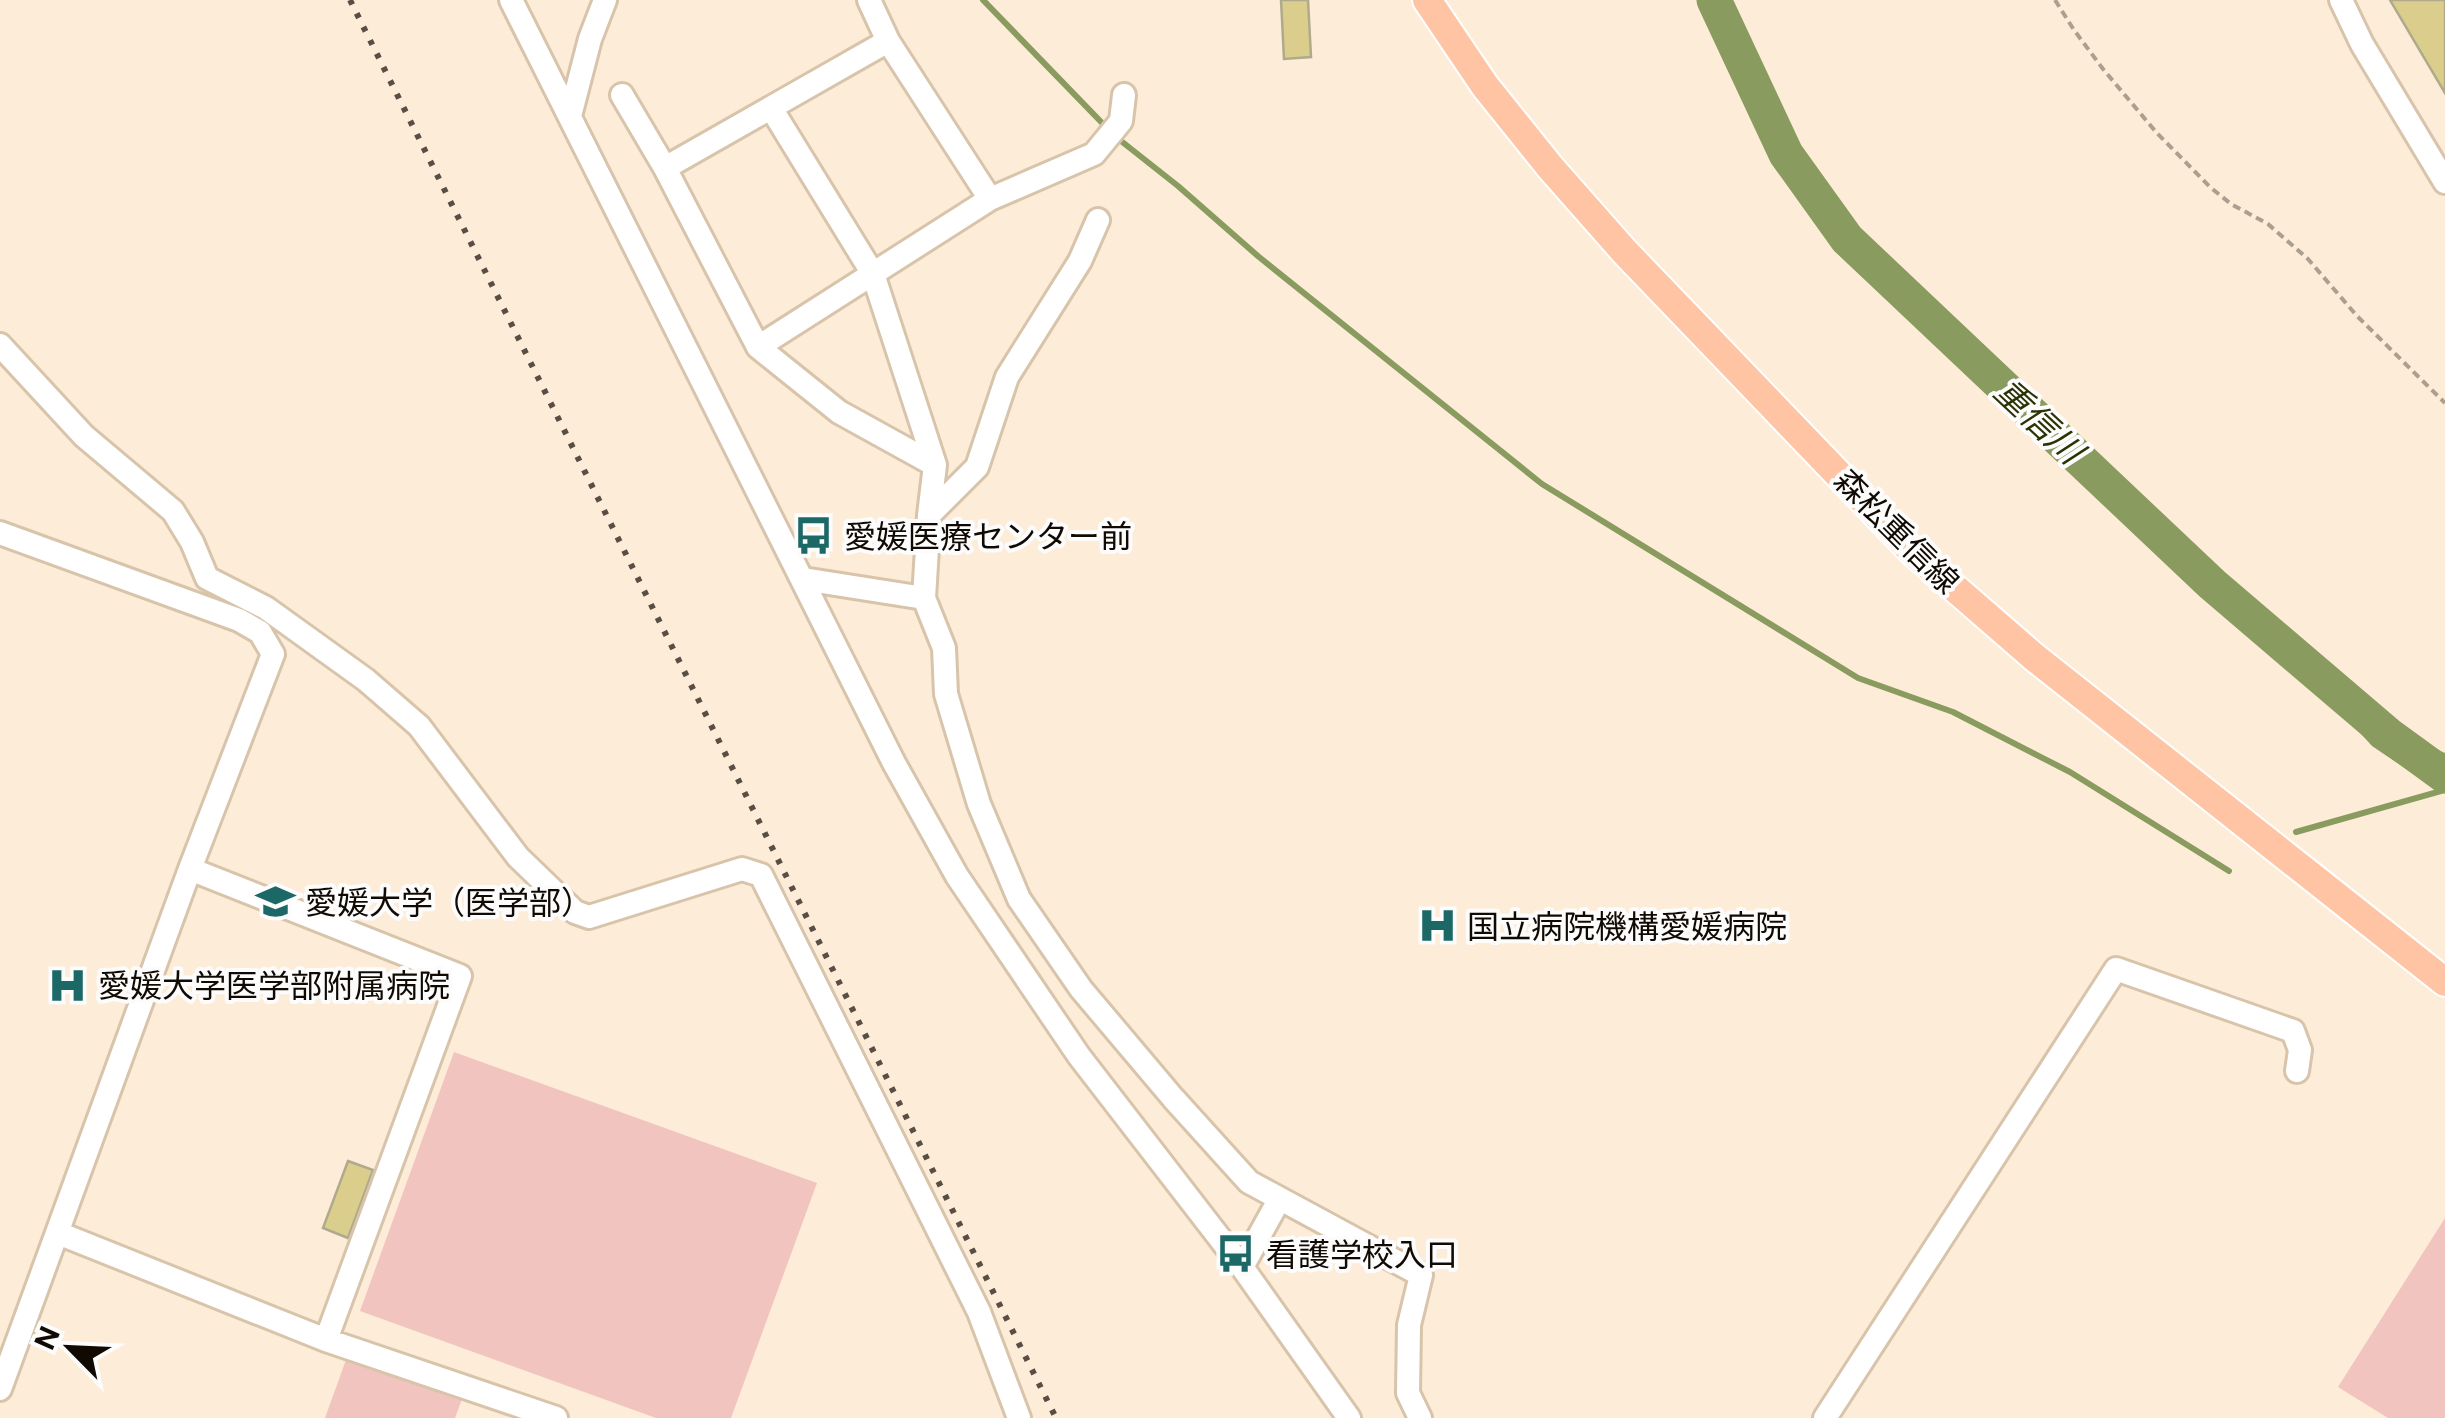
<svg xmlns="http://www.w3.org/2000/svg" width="2445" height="1418" font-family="'Public Sans','Noto Sans JP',sans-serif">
  <rect width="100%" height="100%" fill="#fdecd8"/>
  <path fill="#f2c4bf" d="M 454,1052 L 817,1183 L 731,1418 L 656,1418 L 360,1311 Z
    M 2445,1218 L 2445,1418 L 2388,1418 L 2338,1387 Z
    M 347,1357 L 462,1399 L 455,1418 L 325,1418 Z"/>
  <path fill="#8a9b5f" d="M 2334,704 L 2445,753 L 2445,790 L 2421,779 L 2372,746 Z"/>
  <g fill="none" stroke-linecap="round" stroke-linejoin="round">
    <path stroke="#8a9b5f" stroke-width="6" d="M 983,0 L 1107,128
      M 1116,137 L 1178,186 L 1259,257 L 1542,484 L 1858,678 L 1953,712 L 2070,772 L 2229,871
      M 2296,832 L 2445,790"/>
    <path stroke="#8a9b5f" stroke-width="35" d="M 1714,0 L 1786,154 L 1847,239 L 2212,584 L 2390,736 L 2445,776"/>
  </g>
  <path fill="#dbcd8c" stroke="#b0aa8c" stroke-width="2.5" d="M 1281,0 L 1308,0 L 1311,57 L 1284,59 Z
    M 2390,0 L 2445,0 L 2445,93 Z
    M 348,1161 L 373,1170 L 348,1238 L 323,1228 Z"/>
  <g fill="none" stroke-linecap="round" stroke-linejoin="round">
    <defs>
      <path id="minor" d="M 511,0 L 894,763 L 957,876 L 1079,1056 L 1242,1267 L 1349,1418
        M 869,0 L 888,41 L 990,199
        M 2341,0 L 2362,44 L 2445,182
        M 622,95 L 665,168 L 758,347 L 990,199 L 1094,154 L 1121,121 L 1124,95
        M 771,108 L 873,274 L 935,465 L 929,515
        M 570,116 L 590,39 L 605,0
        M 665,168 L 888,41
        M 1098,220 L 1080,261 L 1007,377 L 977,467 L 929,515 L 924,598 L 944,648 L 946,694 L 979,804 L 1019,899 L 1081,989 L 1173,1098 L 1249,1182 L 1421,1275 L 1409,1325 L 1408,1393 L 1420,1418
        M 0,345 L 84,436 L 173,511 L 192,542 L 207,578 L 266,608 L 366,680 L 419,726 L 518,857 L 575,912 L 589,917 L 742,869 L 761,875 L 979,1312 L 1019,1418
        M 758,347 L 839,412 L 935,465
        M 0,533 L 239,620 L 260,632 L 273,654 L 190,869 L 0,1389
        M 803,579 L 924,598
        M 190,869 L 460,976 L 326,1340
        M 58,1233 L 326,1340 L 556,1418
        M 1242,1267 L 1279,1200
        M 1825,1418 L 2116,969 L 2293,1031 L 2300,1050 L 2297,1071"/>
      <path id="major" d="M 1427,0 L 1485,86 L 1550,167 L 1624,251 L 1912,551 L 2034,657 L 2445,982"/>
    </defs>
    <use href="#minor" stroke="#d8c4aa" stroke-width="28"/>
    <use href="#major" stroke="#fff" stroke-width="32"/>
    <path stroke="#ad9f90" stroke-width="4" stroke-dasharray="8 5" stroke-linecap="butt" d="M 2055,0 L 2074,30 L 2103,69 L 2156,132 L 2210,187 L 2231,204 L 2268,224 L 2308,259 L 2357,316 L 2445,403"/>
    <use href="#minor" stroke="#fff" stroke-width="22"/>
    <use href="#major" stroke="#fec4a3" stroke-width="28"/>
    <path stroke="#584e44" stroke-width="6" stroke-dasharray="5 10" stroke-linecap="butt" d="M 350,0 L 1056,1418"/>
  </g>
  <defs>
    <symbol id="bus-bare" viewBox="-9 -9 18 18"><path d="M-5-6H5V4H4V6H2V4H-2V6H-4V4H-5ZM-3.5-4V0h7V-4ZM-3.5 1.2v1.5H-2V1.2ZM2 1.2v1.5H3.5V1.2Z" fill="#1b6867" stroke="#fcfcfc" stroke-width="2.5" paint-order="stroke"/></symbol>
    <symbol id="university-bare" viewBox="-9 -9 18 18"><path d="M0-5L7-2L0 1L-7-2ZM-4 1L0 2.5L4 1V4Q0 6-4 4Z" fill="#1b6867" stroke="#fcfcfc" stroke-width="2.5" paint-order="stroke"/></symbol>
    <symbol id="hospital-bare" viewBox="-9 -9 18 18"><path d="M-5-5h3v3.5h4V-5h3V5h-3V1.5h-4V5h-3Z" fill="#1b6867" stroke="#fcfcfc" stroke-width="2.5" paint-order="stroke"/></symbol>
  </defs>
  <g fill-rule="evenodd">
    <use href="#bus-bare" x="786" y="508" width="55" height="55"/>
    <use href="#university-bare" x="248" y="874" width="55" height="55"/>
    <use href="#hospital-bare" x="1410" y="898" width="55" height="55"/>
    <use href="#hospital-bare" x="40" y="958" width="55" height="55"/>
    <use href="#bus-bare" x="1208" y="1226" width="55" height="55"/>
  </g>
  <g text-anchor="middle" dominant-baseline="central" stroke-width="8" stroke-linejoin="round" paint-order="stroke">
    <g font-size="32" fill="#100a03" stroke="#fcfcfc">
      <text transform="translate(1897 531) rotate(45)">森松重信線</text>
    </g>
    <g font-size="32" fill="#100a03" stroke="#fcfcfc" text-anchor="start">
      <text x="844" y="536">愛媛医療センター前</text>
      <text x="305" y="902">愛媛大学（医学部）</text>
      <text x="1467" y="926">国立病院機構愛媛病院</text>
      <text x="98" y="985">愛媛大学医学部附属病院</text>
      <text x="1266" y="1254">看護学校入口</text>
    </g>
    <g font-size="35" font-style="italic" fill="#293304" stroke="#fcfcfc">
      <text transform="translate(2039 421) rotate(43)">重信川</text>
    </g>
  </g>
  <g transform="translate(70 1348) rotate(294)" stroke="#fcfcfc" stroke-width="8" paint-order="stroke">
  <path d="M0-8L18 38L0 25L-18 38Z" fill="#100a03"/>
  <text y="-15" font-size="28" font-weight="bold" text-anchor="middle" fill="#100a03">N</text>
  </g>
</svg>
